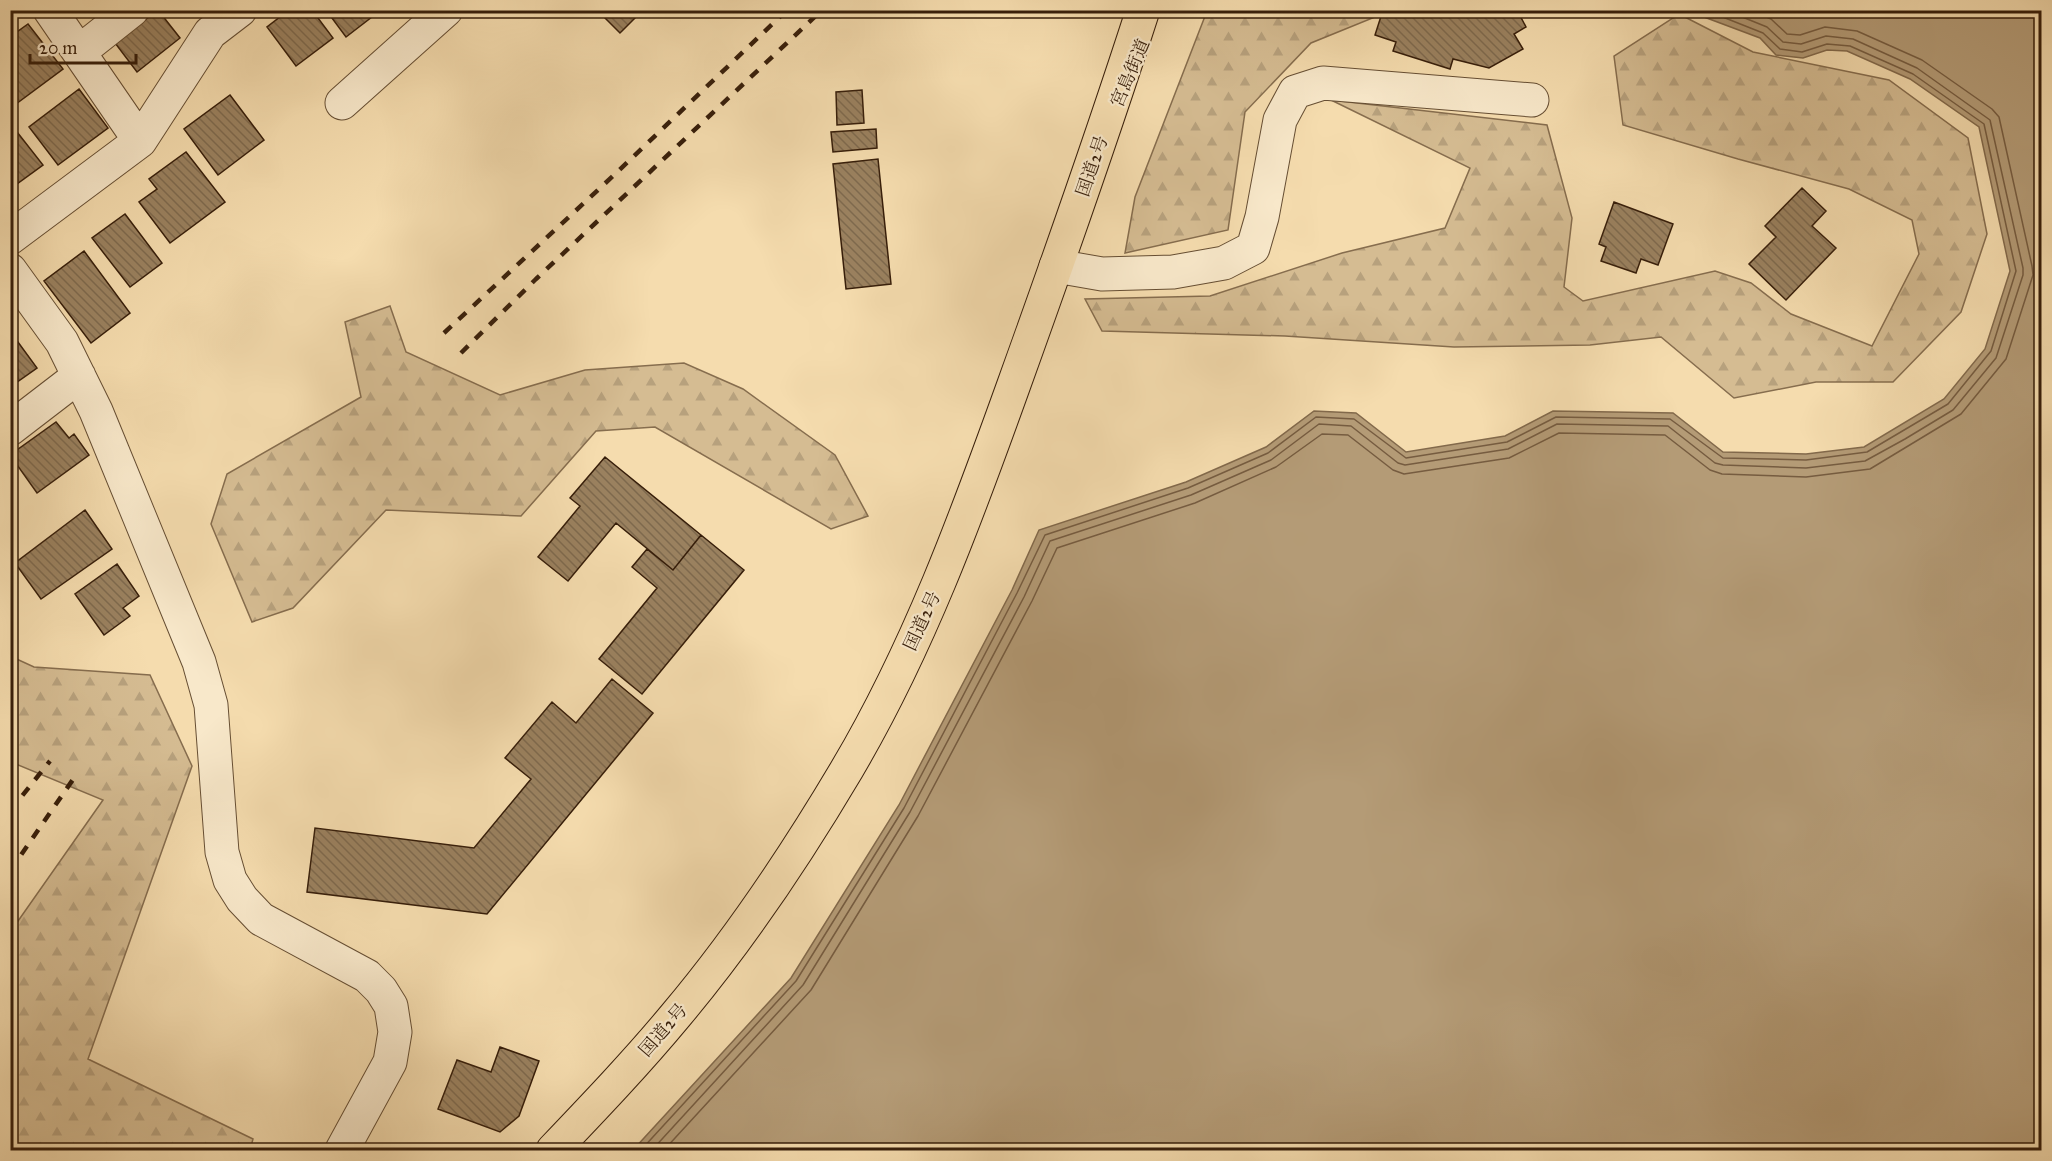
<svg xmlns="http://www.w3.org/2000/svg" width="2052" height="1161" font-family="'IM FELL Great Primer','Noto Serif JP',serif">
  <defs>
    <pattern id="forest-firs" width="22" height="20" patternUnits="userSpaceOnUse" patternTransform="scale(1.5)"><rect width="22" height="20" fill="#d5bc92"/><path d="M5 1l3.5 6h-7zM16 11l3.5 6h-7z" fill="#b7a17d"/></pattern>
    <pattern id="building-back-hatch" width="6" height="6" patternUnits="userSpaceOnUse" patternTransform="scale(1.5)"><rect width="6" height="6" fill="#9a815f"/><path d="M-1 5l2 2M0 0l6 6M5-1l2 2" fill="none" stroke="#7e694d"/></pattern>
  </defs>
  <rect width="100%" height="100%" fill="#f5dcae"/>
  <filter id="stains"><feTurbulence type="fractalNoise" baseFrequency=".00333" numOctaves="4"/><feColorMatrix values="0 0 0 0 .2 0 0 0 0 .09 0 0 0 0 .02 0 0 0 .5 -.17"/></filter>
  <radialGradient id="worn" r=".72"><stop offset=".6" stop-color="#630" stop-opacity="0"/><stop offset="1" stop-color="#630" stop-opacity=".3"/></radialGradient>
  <path fill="url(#forest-firs)" stroke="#866d4e" stroke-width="1.5" d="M 1207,11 L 1376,11 L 1375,17 L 1311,43 L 1245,112 L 1228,230 L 1125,253 L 1135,197 Z
    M 1679,14 L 1753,52 L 1889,80 L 1968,138 L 1987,234 L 1961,312 L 1893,382 L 1816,382 L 1734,398 L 1661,337 L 1590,345 L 1454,347 L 1285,336 L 1102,331 L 1085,299 L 1210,296 L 1342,253 L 1445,228 L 1470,168 L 1331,100 L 1547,125 L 1572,218 L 1564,287 L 1583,301 L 1715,271 L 1751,283 L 1791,314 L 1872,346 L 1919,254 L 1912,220 L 1849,189 L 1738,159 L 1623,125 L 1614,56 Z
    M 390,306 L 406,352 L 500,395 L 585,370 L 684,363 L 743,389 L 835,455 L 868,516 L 831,529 L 655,427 L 596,431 L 521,516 L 386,510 L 293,608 L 252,622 L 211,524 L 227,474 L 361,397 L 345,322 Z
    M 10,656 L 34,667 L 150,675 L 192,766 L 88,1059 L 253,1139 L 250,1150 L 11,1150 L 11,931 L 103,800 L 11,762 Z"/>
  <path fill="#b49b76" stroke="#82694b" stroke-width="1.5" d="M 1688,11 L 2041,11 L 2041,1150 L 633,1150 L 791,978 L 899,805 L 1012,590 L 1039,530 L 1186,482 L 1266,447 L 1314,411 L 1356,413 L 1406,452 L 1505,436 L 1553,411 L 1673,413 L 1723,452 L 1806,454 L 1864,447 L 1944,399 L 1985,349 L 2010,271 L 1979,127 L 1910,79 L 1847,51 L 1827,50 L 1803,58 L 1776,55 L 1760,38 Z"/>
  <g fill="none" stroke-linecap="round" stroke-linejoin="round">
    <path stroke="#765c40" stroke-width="1.5" d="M 641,1150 L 796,981 L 904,808 L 1017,593 L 1045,535 L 1188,488 L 1268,453 L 1316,417 L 1354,419 L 1406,458 L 1507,442 L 1556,417 L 1670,419 L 1723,458 L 1806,460 L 1867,452 L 1948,404 L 1991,351 L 2016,271 L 1984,124 L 1913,74 L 1850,46 L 1827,44 L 1802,52 L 1780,49 L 1763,33 L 1705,10
      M 652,1150 L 803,985 L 910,812 L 1024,597 L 1050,541 L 1191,495 L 1271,460 L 1319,424 L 1351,426 L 1398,463 L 1405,465 L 1508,449 L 1557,424 L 1668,426 L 1715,463 L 1723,465 L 1806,468 L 1865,461 L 1905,439 L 1953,410 L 1996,358 L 2023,275 L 2023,268 L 1990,120 L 1917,68 L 1853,39 L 1826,36 L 1801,44 L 1783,42 L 1767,27 L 1725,10
      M 664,1150 L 811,990 L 918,816 L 1032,601 L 1057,548 L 1195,503 L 1276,467 L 1322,434 L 1348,435 L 1393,470 L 1404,474 L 1509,458 L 1559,433 L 1665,435 L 1710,470 L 1722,474 L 1806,477 L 1870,469 L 1961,414 L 2006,359 L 2033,275 L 2032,266 L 1999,117 L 1992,109 L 1922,60 L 1857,31 L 1825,27 L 1800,35 L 1787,34 L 1771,19 L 1750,10"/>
  </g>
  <path fill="url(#building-back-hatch)" stroke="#371e0a" stroke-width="1.5" d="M 158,10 L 180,38 L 137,72 L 115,43 Z
    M 289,10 L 312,10 L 333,38 L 296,66 L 267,27 Z
    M 326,10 L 381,10 L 346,37 Z
    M 597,10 L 643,10 L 620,33 Z
    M 1383,10 L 1517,10 L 1526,27 L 1514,34 L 1523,49 L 1489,68 L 1453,59 L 1450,69 L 1393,51 L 1396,42 L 1375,35 Z
    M 28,24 L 63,69 L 16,104 L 10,96 L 10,37 Z
    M 79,89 L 108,128 L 58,165 L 29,127 Z
    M 862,90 L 864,123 L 837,125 L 836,92 Z
    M 230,95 L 264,140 L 218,175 L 184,129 Z
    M 10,123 L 43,165 L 10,189 Z
    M 876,129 L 877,148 L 833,152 L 831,132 Z
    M 186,152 L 225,202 L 170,243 L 139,202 L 157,189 L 149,179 Z
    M 878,159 L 891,284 L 846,289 L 833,164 Z
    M 1802,188 L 1826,211 L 1812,226 L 1836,248 L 1786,300 L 1749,264 L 1776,237 L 1765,226 Z
    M 1614,202 L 1673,224 L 1658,265 L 1641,259 L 1636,273 L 1601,261 L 1606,247 L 1599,244 Z
    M 125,214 L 162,263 L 130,287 L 92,238 Z
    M 84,251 L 130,313 L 91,343 L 44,281 Z
    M 15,338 L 37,368 L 10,387 L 10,341 Z
    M 56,422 L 69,438 L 74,434 L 89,455 L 37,493 L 10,455 Z
    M 605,457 L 701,535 L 673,570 L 616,523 L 568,581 L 538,557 L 580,506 L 570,498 Z
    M 85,510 L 112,549 L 41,599 L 15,563 Z
    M 701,535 L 744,570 L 642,694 L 599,659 L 657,588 L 632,567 L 647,549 L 673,570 Z
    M 117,564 L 139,596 L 123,608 L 130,616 L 104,635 L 75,594 Z
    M 612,679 L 653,713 L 487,914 L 307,892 L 315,828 L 474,848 L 531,779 L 505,758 L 552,702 L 576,723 Z
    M 500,1047 L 539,1061 L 519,1116 L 500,1132 L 438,1109 L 457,1060 L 491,1072 Z"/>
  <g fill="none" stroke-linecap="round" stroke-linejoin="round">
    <defs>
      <path id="minor" d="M 50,10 L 140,141
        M 79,52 L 132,10
        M 342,103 L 446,10
        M 10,238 L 140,141 L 210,33 L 240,10
        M 1056,266 L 1102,274 L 1173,272 L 1224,263 L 1253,248 L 1262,217 L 1280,120 L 1295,92 L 1323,83 L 1532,100
        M 10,270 L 62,342 L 96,411 L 199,662 L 211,705 L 222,852 L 230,880 L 242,899 L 261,919 L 367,976 L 381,990 L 391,1006 L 395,1032 L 390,1062 L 342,1150
        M 10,429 L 79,376"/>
      <path id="highway" d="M 553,1150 C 595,1106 637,1062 676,1015 C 740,939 796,855 847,769 C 918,649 966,518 1013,387 C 1058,262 1102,137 1143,10"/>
    </defs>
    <use href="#minor" stroke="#664e33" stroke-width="35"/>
    <use href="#highway" stroke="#371e0a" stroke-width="35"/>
    <use href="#minor" stroke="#f8e8ca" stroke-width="33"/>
    <use href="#highway" stroke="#f5dcae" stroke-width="33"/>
    <path stroke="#371e0a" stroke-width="4.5" stroke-dasharray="10 10" stroke-linecap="butt" d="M 444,333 L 613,176 L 787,10
      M 461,353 L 536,279 L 822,10
      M 10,811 L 50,761
      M 10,871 L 74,778"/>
  </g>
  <g text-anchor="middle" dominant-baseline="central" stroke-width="4.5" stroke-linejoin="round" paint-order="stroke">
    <g font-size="18" fill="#371e0a" stroke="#f8e8ca">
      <text transform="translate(1130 73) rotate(-67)">宮島街道</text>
      <text transform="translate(1092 166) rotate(-71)">国道2号</text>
      <text transform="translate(922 621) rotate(-65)">国道2号</text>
      <text transform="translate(663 1030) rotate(-49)">国道2号</text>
    </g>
  </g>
  <rect width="2052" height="1161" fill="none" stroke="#f5dcae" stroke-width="36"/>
  <rect x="12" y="12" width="2028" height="1137" fill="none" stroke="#371e0a" stroke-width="3"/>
  <rect x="18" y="18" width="2016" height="1125" fill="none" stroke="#371e0a" stroke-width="1.5"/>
  <path d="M30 54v9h106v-9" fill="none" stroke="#371e0a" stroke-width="3"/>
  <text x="39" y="54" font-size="18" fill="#371e0a" stroke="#f8e8ca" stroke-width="4.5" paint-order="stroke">20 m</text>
  <rect width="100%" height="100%" filter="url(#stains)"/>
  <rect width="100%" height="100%" fill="url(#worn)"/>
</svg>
